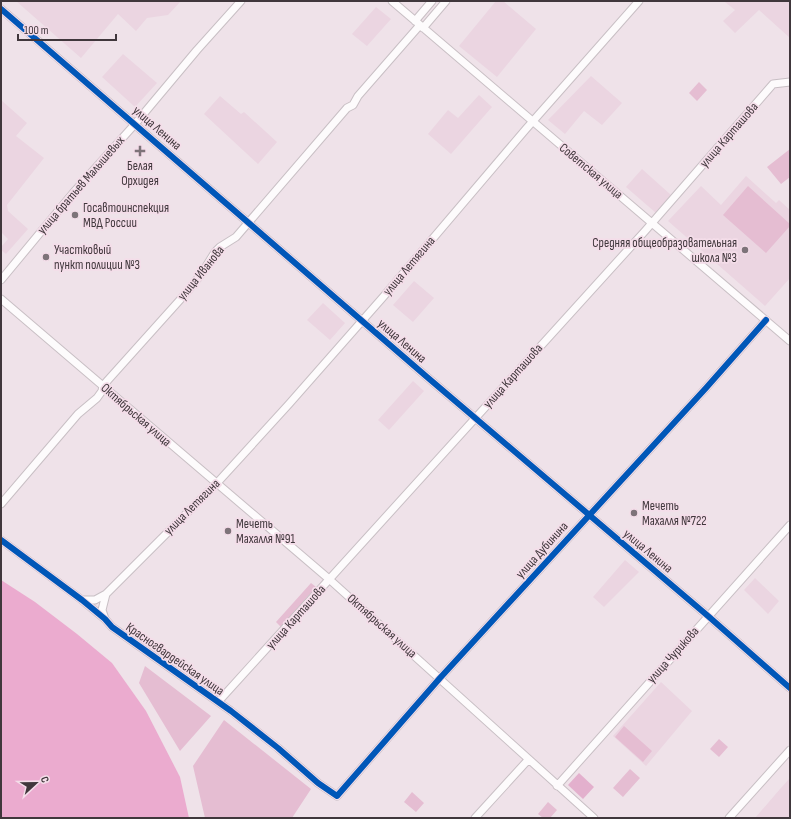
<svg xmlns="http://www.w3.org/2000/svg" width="791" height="819" font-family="'Sofia Sans Condensed',sans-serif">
  <rect width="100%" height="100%" fill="#efe2e9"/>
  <path fill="#ebd5e1" d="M 16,1 L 181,1 L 168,15 L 147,18 L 136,31 L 118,14 L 81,58 Z
    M 496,1 L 503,1 L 536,29 L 497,77 L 459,46 Z
    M 726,1 L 790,1 L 790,38 L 759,10 L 735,33 L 723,21 L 735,10 L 725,2 Z
    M 376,7 L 391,19 L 367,46 L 352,34 Z
    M 123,54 L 157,83 L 135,107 L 102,77 Z
    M 591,76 L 622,103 L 602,125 L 584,111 L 565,134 L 548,120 Z
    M 479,95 L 492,107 L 451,154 L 428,134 L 448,110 L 458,118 Z
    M 220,96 L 241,114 L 244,112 L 277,142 L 258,164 L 204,114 Z
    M 1,100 L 27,123 L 16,136 L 44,158 L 7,205 L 8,211 L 28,229 L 6,254 L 1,250 L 1,247 L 8,239 L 1,232 Z
    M 642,169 L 671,195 L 656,213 L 626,187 Z
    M 746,176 L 776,203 L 779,200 L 790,210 L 790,278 L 765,306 L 668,221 L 701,186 L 721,205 Z
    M 414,281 L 434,298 L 413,322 L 393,305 Z
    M 323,303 L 345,323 L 330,340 L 307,320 Z
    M 413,381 L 424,391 L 389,430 L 378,420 Z
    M 625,560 L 639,572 L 604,607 L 593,597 Z
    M 755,578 L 779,601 L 768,614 L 744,590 Z
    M 661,682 L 692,711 L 646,766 L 613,736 Z
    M 790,778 L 790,818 L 755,818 L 780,789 Z"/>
  <path fill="#e5bdd2" d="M 699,82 L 707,90 L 697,101 L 689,93 Z
    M 790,149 L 790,177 L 781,184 L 767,167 Z
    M 748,186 L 790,224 L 790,226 L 766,253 L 723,215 Z
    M 311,583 L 316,587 L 281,627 L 276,622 Z
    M 145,666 L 211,716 L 180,751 L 139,683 Z
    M 224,720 L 311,789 L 292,818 L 205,818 L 193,766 Z
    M 624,726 L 652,751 L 643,762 L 615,737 Z
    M 719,739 L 728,747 L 719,757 L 710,749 Z
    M 630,769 L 640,778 L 623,797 L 613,788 Z
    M 412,792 L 424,803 L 416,812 L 404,802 Z
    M 548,802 L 557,810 L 550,818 L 543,818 L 538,814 Z"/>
  <path fill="#e3b0cd" d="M 579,773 L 594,787 L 583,799 L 568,785 Z"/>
  <path fill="#ebabcf" d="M 1,580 L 35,602 L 77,634 L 112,663 L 146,711 L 180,777 L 189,818 L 1,818 Z"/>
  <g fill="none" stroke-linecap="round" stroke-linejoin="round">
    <defs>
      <path id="minor" d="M 392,1 L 790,341
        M 1,9 L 427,377 L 708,616 L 790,688
        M 415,21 L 432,1
        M 423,28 L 446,1
        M 1,280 L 73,193 L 135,124 L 197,50 L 241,1
        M 1,299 L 329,579 L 594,818
        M 1,504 L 78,414 L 97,398 L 102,391 L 103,386 L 108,380 L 187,292 L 202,273 L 215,252 L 220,247 L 236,237 L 347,108 L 353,105 L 358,96 L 420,25
        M 1,540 L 82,600 L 105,619 L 112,627 L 231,711 L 278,748 L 318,783 L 337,796 L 440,678 L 706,388 L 766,320
        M 82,600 L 95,600 L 106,594
        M 105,619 L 102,610 L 106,594 L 217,483 L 289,404 L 384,296 L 526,129 L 639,1
        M 218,702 L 645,231 L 773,84 L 790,82
        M 557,786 L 790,525
        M 475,818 L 528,760
        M 729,818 L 790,750"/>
    </defs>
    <use href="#minor" stroke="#c8bfc4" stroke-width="9"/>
    <use href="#minor" stroke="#fdfbfc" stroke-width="7"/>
    <defs>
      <path id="cycleway" d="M 1,9 L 427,377 L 708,616 L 790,688
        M 1,540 L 82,600 L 105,619 L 112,627 L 231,711 L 278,748 L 318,783 L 337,796 L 440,678 L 706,388 L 766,320"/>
    </defs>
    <use href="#cycleway" stroke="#f4dde9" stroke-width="8"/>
    <use href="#cycleway" stroke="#0057b8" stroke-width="6"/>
  </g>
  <g fill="#7d7379" stroke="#f4dde9" stroke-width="1.5">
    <path d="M138 145h4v4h4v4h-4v4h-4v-4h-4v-4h4z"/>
    <circle cx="75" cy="215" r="4"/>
    <circle cx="745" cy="250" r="4"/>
    <circle cx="46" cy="257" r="4"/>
    <circle cx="634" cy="513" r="4"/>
    <circle cx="228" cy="531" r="4"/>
  </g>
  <g text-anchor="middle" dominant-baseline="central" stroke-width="3.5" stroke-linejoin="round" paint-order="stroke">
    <g font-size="13" fill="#40373c" stroke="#f4dde9">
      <text transform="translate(157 128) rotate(41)">улица Ленина</text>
      <text transform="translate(729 135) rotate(-49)">улица Карташова</text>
      <text transform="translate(591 171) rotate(40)">Советская улица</text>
      <text transform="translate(81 185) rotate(-49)">улица братьев Малышевых</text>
      <text transform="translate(409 266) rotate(-50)">улица Летягина</text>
      <text transform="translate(201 273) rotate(-51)">улица Иванова</text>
      <text transform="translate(402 341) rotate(41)">улица Ленина</text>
      <text transform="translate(513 376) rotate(-48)">улица Карташова</text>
      <text transform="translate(136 415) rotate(41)">Октябрьская улица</text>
      <text transform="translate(192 507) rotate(-45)">улица Летягина</text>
      <text transform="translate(542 550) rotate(-48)">улица Дубинина</text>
      <text transform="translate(648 551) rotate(40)">улица Ленина</text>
      <text transform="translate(296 617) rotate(-48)">улица Карташова</text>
      <text transform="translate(382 626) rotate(42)">Октябрьская улица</text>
      <text transform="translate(673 655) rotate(-48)">улица Чурикова</text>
      <text transform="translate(175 659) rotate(35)">Красногвардейская улица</text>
    </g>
    <g font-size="13" fill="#40373c" stroke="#f4dde9" text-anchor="start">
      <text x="140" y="166" text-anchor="middle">Белая<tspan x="140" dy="15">Орхидея</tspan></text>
      <text x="83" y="208">Госавтоинспекция<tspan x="83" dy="15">МВД России</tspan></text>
      <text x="737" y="243" text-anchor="end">Средняя общеобразовательная<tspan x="737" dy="15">школа №3</tspan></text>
      <text x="54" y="250">Участковый<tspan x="54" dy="15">пункт полиции №3</tspan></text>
      <text x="642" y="506">Мечеть<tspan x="642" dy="15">Махалля №722</tspan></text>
      <text x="236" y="524">Мечеть<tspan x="236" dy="15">Махалля №91</tspan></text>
    </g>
  </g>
  <rect width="791" height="819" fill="none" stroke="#40373c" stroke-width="4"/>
  <g transform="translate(36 783) rotate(68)" stroke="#f4dde9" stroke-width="3" paint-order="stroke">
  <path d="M0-3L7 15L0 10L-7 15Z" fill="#40373c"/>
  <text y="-6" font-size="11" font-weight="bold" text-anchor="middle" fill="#40373c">С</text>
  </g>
  <path d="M18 34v6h98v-6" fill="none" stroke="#40373c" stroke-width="2"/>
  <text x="24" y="34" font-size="12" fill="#40373c" stroke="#f4dde9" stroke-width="3" paint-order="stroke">100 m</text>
</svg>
